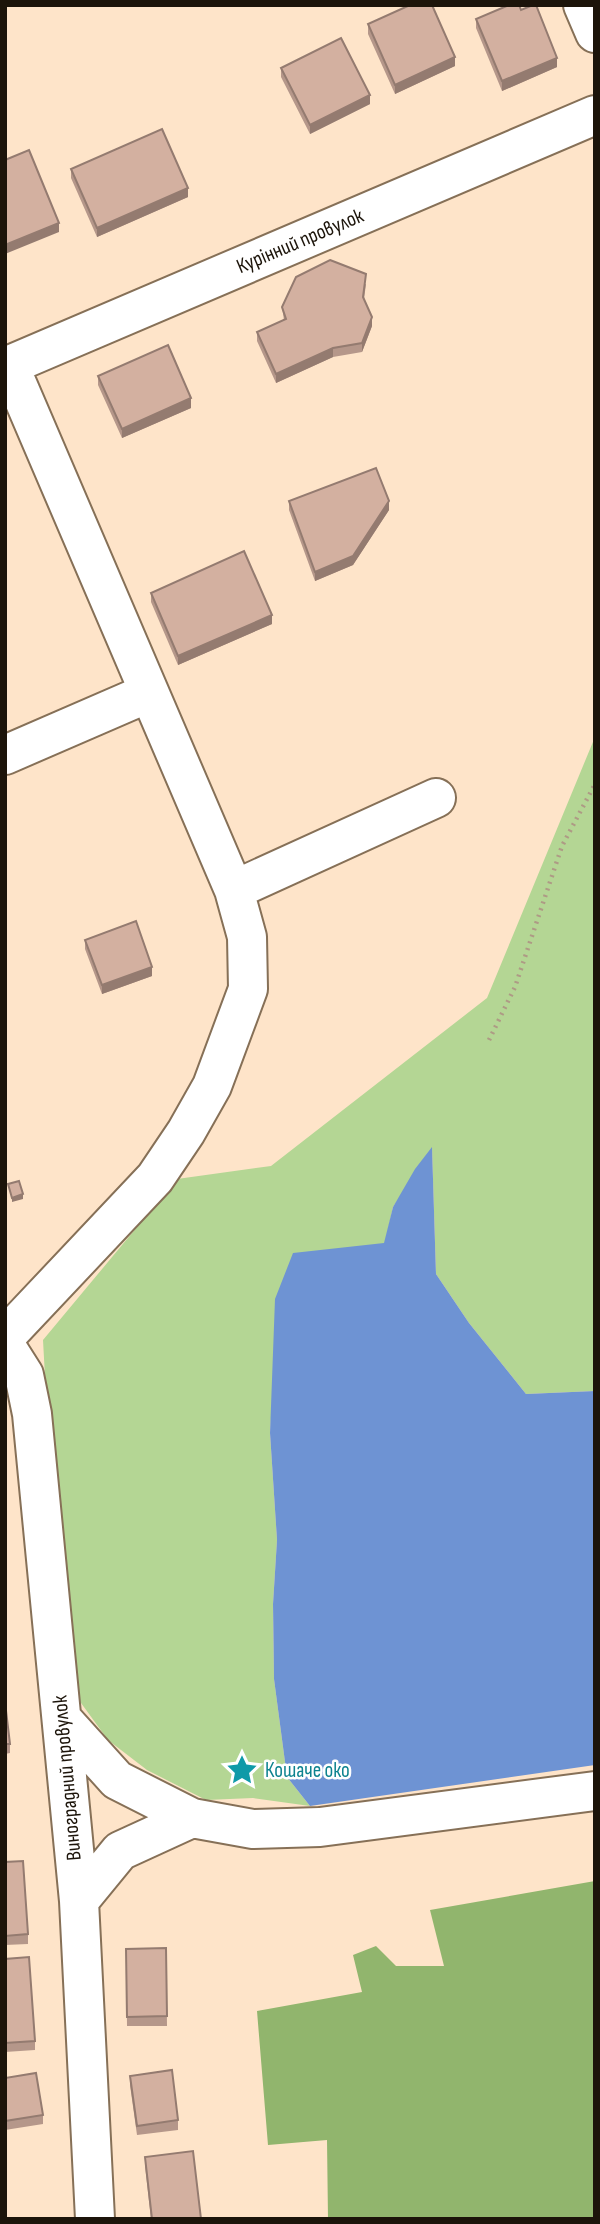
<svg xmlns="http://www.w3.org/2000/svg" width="600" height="2224" font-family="'Sofia Sans Condensed',sans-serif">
  <rect width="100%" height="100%" fill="#fee4c9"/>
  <path fill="#b4d694" d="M 595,737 L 595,1391 L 526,1394 L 469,1323 L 436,1274 L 432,1148 L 393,1207 L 385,1243 L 273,1386 L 270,1433 L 277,1540 L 273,1604 L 274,1679 L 287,1777 L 310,1806 L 253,1798 L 206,1800 L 147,1770 L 108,1740 L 73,1692 L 53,1523 L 43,1340 L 177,1179 L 271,1166 L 487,998 Z"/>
  <path fill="#91b56d" d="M 595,1881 L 595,2219 L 328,2219 L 327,2140 L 268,2145 L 257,2011 L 362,1992 L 353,1955 L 376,1946 L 396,1966 L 444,1966 L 430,1910 Z"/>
  <path fill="#6e93d3" d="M 432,1147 L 436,1274 L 469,1323 L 526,1394 L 595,1391 L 595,1765 L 310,1806 L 287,1777 L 274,1679 L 273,1604 L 277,1540 L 270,1433 L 275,1299 L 293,1253 L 384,1243 L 393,1207 L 415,1169 Z"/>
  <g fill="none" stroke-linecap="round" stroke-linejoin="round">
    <defs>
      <path id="minor" d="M 583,5 L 595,33
        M 5,367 L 595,115
        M 5,755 L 148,693
        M 234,890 L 436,798
        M 5,1337 L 155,1178 L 186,1132 L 212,1086 L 248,989 L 247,937 L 234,890 L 9,365
        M 5,1345 L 24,1375 L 32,1414 L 79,1901 L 95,2219
        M 62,1719 L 117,1780 L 192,1818
        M 79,1901 L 120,1851 L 192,1818 L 253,1829 L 320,1827 L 595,1791"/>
    </defs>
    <use href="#minor" stroke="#867057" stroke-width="42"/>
    <path stroke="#ae9a85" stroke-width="4.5" stroke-dasharray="2 5" stroke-linecap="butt" d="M 489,1040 L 515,987 L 562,846 L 595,784"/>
    <use href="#minor" stroke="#fff" stroke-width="38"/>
  </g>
  <path fill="#b5978a" d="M 521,10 L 557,67 L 502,91 L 476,28 L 476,19 Z
    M 368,24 L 455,66 L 395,94 L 368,34 Z
    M 281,68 L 370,104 L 310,134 L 281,77 Z
    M 71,169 L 188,197 L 97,237 L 71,178 Z
    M 366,284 L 364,299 L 372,326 L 362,352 L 333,357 L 276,383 L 257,341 L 257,332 L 284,320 L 282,307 Z
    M 98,376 L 191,408 L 122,438 L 98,385 Z
    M 289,501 L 389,510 L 353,565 L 315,581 L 289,510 Z
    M 151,593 L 272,624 L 178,665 L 151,602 Z
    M 85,940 L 152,976 L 102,994 L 85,949 Z
    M 5,1702 L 10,1744 L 10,1753 L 5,1754 Z
    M 5,1862 L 28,1934 L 28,1944 L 5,1945 Z
    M 166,1948 L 167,2026 L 127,2026 L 126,1949 Z
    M 5,1959 L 35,2041 L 35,2050 L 5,2052 Z
    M 130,2076 L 178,2120 L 178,2130 L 137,2135 L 130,2085 Z
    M 5,2078 L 43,2115 L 43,2124 L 5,2130 Z
    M 145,2157 L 201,2219 L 151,2219 L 145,2166 Z"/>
  <path fill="#947b70" d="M 455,57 L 455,66 L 395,94 L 395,85 Z
    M 557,58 L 557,67 L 502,91 L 502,81 Z
    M 370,95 L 370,104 L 310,134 L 310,125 Z
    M 188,188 L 188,197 L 97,237 L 97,228 Z
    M 59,223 L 59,232 L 5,254 L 5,245 Z
    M 372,317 L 372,326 L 362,352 L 362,343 Z
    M 333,348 L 333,357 L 276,383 L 276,374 Z
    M 191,398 L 191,408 L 122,438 L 122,429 Z
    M 389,501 L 389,510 L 353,565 L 315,581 L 315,572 Z
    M 272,615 L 272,624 L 178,665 L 178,656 Z
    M 152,967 L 152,976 L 102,994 L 102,985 Z
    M 23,1194 L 23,1199 L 12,1202 L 12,1198 Z"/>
  <path fill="#d3b0a0" stroke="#947b70" stroke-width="2" d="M 410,5 L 432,5 L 455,57 L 395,85 L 368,24 Z
    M 509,5 L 519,5 L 521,10 L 533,5 L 536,5 L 557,58 L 502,81 L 476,19 Z
    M 341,38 L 370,95 L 310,125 L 281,68 Z
    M 162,129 L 188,188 L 97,228 L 71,169 Z
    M 29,150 L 59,223 L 5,245 L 5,160 Z
    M 330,260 L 366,274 L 363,297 L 372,317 L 362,343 L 333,348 L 276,374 L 257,332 L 286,319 L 282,307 L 296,277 Z
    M 168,345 L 191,398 L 122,429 L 98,376 Z
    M 376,468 L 389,501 L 353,556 L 315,572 L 289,501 Z
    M 244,551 L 272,615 L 178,656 L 151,593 Z
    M 136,921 L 152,967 L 102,985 L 85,940 Z
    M 19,1181 L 23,1194 L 12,1198 L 8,1184 Z
    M 5,1702 L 10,1744 L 5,1744 Z
    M 23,1861 L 28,1934 L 5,1936 L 5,1862 Z
    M 166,1948 L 167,2016 L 127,2017 L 126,1949 Z
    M 29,1957 L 35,2041 L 5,2043 L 5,1959 Z
    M 172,2070 L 178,2120 L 137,2126 L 130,2076 Z
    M 36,2073 L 43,2115 L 5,2121 L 5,2078 Z
    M 193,2151 L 201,2219 L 152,2219 L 145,2157 Z"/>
  <defs>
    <symbol id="sight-bare" viewBox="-9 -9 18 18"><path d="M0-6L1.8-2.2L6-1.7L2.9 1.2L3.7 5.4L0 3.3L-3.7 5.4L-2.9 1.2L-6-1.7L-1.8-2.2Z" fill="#0f9aa8" stroke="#fff" stroke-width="2.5" paint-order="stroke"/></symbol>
  </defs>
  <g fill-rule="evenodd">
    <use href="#sight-bare" x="220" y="1748" width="44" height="44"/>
  </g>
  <g text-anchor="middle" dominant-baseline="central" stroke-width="5" stroke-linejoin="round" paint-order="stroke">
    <g font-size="21" fill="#1c140a" stroke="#fff">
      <text transform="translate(300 241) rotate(-23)">Курінний провулок</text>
      <text transform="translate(67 1778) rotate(-95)">Виноградний провулок</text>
    </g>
    <g font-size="21" fill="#0d838f" stroke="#fff" text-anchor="start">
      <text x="265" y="1770">Кошаче око</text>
    </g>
  </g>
  <rect width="600" height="2224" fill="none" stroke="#1c140a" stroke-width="14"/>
</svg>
